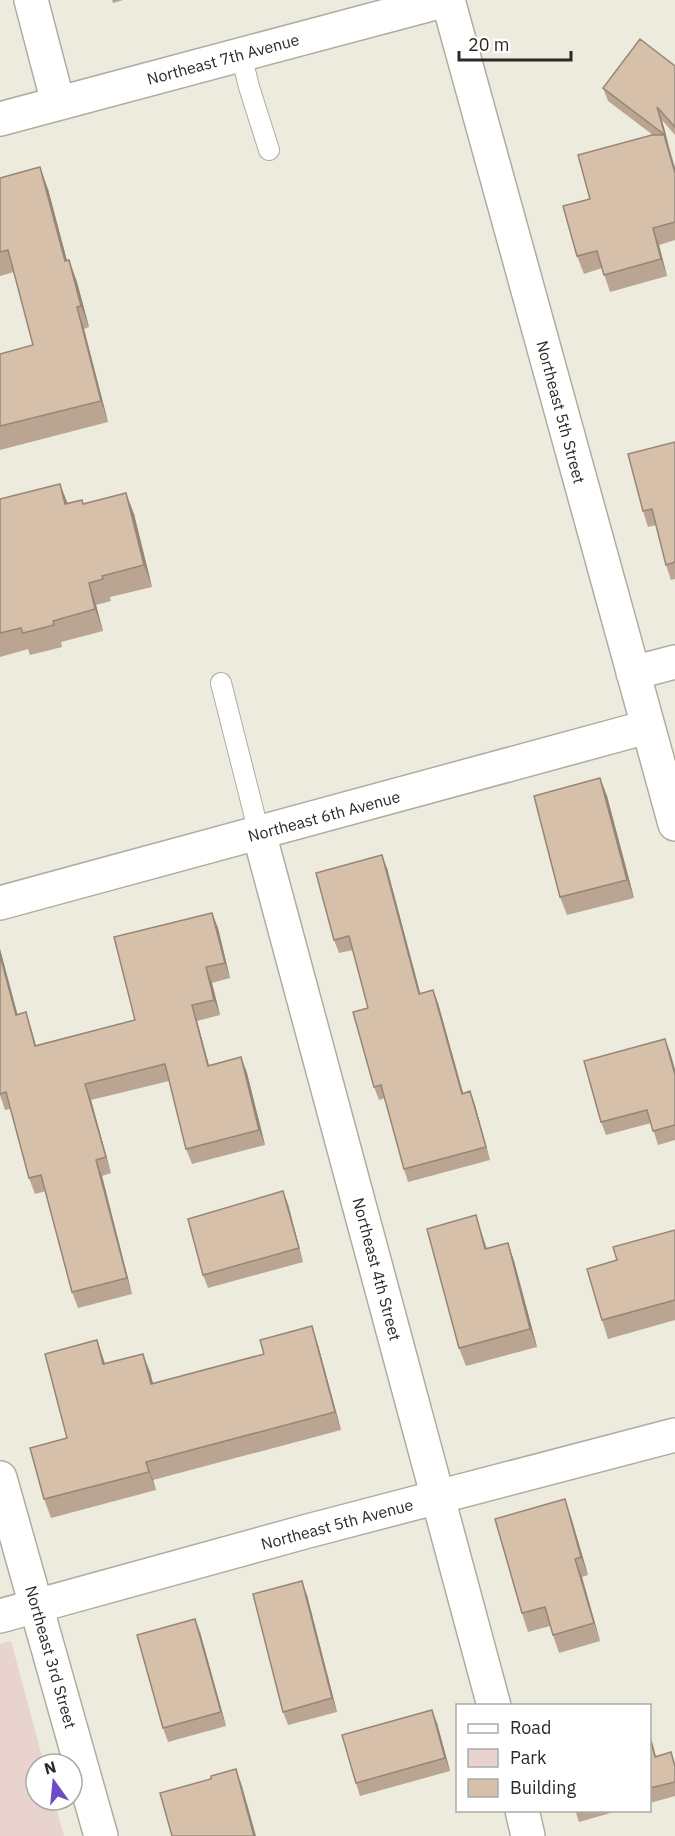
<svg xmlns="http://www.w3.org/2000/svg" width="675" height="1836" font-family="'IBM Plex Sans',sans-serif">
  <rect width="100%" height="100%" fill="#edebdd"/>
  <path fill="#e9d3ce" d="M 11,1641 L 44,1764 L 36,1764 L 36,1800 L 54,1800 L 64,1836 L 0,1836 L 0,1644 Z"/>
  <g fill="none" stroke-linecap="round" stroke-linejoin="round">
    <defs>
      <path id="lane" d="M 241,54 L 249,87 L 269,150
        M 221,683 L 259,833"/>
      <path id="street" d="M 31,0 L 58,103
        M 448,0 L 675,824
        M 0,119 L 446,0
        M 633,673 L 675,662
        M 259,833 L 494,1706
        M 0,903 L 647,727
        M 0,1478 L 101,1836
        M 0,1616 L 308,1531 L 675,1435
        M 522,1810 L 528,1836"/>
    </defs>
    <use href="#lane" stroke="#afada0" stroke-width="22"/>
    <use href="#street" stroke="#afada0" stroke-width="36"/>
    <use href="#lane" stroke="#fff" stroke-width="20"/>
    <use href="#street" stroke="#fff" stroke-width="33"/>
  </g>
  <path fill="#b9a592" d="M 112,0 L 123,0 L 113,3 Z
    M 675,66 L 675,135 L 662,120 L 675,168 L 675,240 L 659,245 L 667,276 L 610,292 L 602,268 L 584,274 L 577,256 L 590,199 L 653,135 L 608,101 L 603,88 Z
    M 0,178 L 48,189 L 67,261 L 69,260 L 77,282 L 89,327 L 84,329 L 108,422 L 0,450 L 0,354 L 33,345 L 14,272 L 0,276 Z
    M 675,442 L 675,579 L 671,580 L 666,565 L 656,525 L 648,527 L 643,511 Z
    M 60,484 L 68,504 L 83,504 L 134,514 L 152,587 L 110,597 L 111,601 L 96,605 L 103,631 L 61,642 L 62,647 L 30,655 L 28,649 L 0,657 L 0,499 Z
    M 600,778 L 607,796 L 634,898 L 567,915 L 560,897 Z
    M 387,868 L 420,994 L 433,990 L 438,1003 L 463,1093 L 470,1091 L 475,1105 L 490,1160 L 408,1182 L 404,1169 L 385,1098 L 379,1100 L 374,1087 L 368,1008 L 353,950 L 339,953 L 334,940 Z
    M 212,913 L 218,928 L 230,978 L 212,983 L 220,1015 L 197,1021 L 209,1065 L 241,1057 L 247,1073 L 265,1145 L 192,1164 L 186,1149 L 169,1081 L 91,1100 L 111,1173 L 102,1176 L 132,1294 L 78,1308 L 72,1292 L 46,1191 L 35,1194 L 29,1178 L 10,1109 L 5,1110 L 0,1095 L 0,949 L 17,1014 L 31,1028 L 36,1045 L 135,1020 Z
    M 670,1052 L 675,1070 L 675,1140 L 658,1145 L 651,1123 L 606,1135 L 601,1122 Z
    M 288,1204 L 303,1262 L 208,1288 L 203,1275 Z
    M 675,1230 L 675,1320 L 608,1339 L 602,1320 L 617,1260 Z
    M 482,1234 L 487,1249 L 508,1243 L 514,1261 L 537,1347 L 466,1366 L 459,1348 Z
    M 97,1340 L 105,1363 L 150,1372 L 153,1384 L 318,1345 L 341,1430 L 153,1480 L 156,1490 L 51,1518 L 44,1499 L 67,1438 Z
    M 571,1517 L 588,1575 L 582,1577 L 600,1641 L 559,1653 L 550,1626 L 528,1632 L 522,1613 Z
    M 307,1595 L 337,1712 L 288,1725 L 283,1712 Z
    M 200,1632 L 226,1726 L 168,1742 L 163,1728 Z
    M 437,1723 L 450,1771 L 360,1796 L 356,1783 Z
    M 650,1734 L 656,1756 L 671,1752 L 675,1763 L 675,1796 L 650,1803 Z
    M 575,1810 L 621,1810 L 579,1822 Z"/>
  <path fill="#968677" d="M 657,107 L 662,120 L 669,148 L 665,135 Z
    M 664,135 L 675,168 L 675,173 Z
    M 40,167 L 48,189 L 73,283 L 65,261 Z
    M 653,228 L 659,245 L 667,276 L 661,259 Z
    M 69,260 L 77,282 L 89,327 L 81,306 Z
    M 77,307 L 84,329 L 108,422 L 101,401 Z
    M 60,484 L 68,505 L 65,504 Z
    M 126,493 L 134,514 L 152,587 L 144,565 Z
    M 89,583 L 96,605 L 103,631 L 95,609 Z
    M 600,778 L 607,796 L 634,898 L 627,880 Z
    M 382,855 L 387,868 L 424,1007 L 419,994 Z
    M 212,913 L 218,928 L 230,978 L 225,963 Z
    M 0,949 L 22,1031 L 16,1015 L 0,955 Z
    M 206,967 L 212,983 L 220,1015 L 214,1000 Z
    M 433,990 L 438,1003 L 467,1107 L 462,1094 Z
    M 192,1005 L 197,1021 L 213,1081 L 208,1066 Z
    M 26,1012 L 31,1028 L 40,1062 L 35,1046 Z
    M 665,1039 L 670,1052 L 675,1070 L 675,1075 Z
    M 241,1057 L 247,1073 L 265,1145 L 259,1130 Z
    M 85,1084 L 91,1100 L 111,1173 L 106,1157 Z
    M 470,1091 L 475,1105 L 490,1160 L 486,1147 Z
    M 96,1160 L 102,1176 L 132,1294 L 127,1278 Z
    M 283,1191 L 288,1204 L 303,1262 L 299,1248 Z
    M 476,1215 L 482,1234 L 492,1267 L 485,1249 Z
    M 508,1243 L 514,1261 L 537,1347 L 530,1329 Z
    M 312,1326 L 318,1345 L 341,1430 L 335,1412 Z
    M 97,1340 L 103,1358 L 110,1382 L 103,1364 Z
    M 143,1354 L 150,1372 L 158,1402 L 151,1384 Z
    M 146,1462 L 153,1480 L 156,1490 L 149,1472 Z
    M 565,1499 L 571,1517 L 588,1575 L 581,1557 Z
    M 575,1559 L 582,1577 L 600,1641 L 594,1623 Z
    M 302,1581 L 307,1595 L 337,1712 L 332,1698 Z
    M 195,1619 L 200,1632 L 226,1726 L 221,1712 Z
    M 432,1710 L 437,1723 L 450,1771 L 445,1758 Z
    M 650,1734 L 659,1770 L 655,1757 L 650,1738 Z
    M 236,1769 L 242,1786 L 256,1836 L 254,1836 Z"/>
  <path fill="#d7c0aa" stroke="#968677" stroke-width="1.5" d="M 640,39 L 675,66 L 675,127 L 657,107 L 665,135 L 603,88 Z
    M 652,135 L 664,135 L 675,173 L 675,222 L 653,228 L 661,259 L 604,275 L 597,251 L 577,256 L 563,206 L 590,199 L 578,155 Z
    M 40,167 L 65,261 L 69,260 L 81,306 L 77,307 L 101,401 L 0,426 L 0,354 L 33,345 L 8,250 L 0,252 L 0,178 Z
    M 675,442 L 675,562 L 666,565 L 652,509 L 643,511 L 628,454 Z
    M 60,484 L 65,504 L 82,500 L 83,504 L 126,493 L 144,565 L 102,576 L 103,579 L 89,583 L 95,609 L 53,621 L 54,625 L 23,633 L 21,628 L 0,633 L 0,499 Z
    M 600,778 L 627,880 L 560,897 L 534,796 Z
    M 382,855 L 419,994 L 433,990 L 462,1094 L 470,1091 L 486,1147 L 404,1169 L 381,1085 L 374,1087 L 353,1012 L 368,1008 L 349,936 L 334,940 L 316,873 Z
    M 212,913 L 225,963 L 206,967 L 214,1000 L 192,1005 L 208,1066 L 241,1057 L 259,1130 L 186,1149 L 165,1064 L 85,1084 L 106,1157 L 96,1160 L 127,1278 L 72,1292 L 41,1175 L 29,1178 L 6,1092 L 0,1094 L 0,955 L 16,1015 L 26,1012 L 35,1046 L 135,1020 L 114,937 Z
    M 665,1039 L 675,1075 L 675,1125 L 653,1131 L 647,1110 L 601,1122 L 584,1061 Z
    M 283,1191 L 299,1248 L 203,1275 L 188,1219 Z
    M 476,1215 L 485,1249 L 508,1243 L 530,1329 L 459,1348 L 427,1229 Z
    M 675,1230 L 675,1300 L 602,1320 L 587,1269 L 617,1260 L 613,1247 Z
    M 312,1326 L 335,1412 L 146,1462 L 149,1472 L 44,1499 L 30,1448 L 67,1438 L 45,1354 L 97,1340 L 103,1364 L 143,1354 L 151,1384 L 264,1354 L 260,1340 Z
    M 565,1499 L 581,1557 L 575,1559 L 594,1623 L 553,1635 L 545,1607 L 522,1613 L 495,1519 Z
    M 302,1581 L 332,1698 L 283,1712 L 253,1594 Z
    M 195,1619 L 221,1712 L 163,1728 L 137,1635 Z
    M 432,1710 L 445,1758 L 356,1783 L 342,1735 Z
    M 650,1738 L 655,1757 L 671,1752 L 675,1767 L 675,1782 L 650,1788 Z
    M 236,1769 L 254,1836 L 172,1836 L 160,1793 L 211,1779 L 211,1776 Z"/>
  <g text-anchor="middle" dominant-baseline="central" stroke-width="4.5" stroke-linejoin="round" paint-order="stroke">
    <g font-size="16" fill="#2b2a25" stroke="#fff">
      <text transform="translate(223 59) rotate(-15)">Northeast 7th Avenue</text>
      <text transform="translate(561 412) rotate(75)">Northeast 5th Street</text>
      <text transform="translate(324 816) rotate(-15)">Northeast 6th Avenue</text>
      <text transform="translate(377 1269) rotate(75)">Northeast 4th Street</text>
      <text transform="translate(337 1524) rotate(-15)">Northeast 5th Avenue</text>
      <text transform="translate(51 1657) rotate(74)">Northeast 3rd Street</text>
    </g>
  </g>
  <rect x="456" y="1704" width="195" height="108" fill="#ffffff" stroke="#aaaaa8" stroke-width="1.5"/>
  <rect x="468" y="1724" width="30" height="9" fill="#ffffff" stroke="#aaaaa8" stroke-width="1.5"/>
  <text x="510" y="1734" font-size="18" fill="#2b2a25">Road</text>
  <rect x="468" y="1749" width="30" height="18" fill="#e9d3ce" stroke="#aaaaa8" stroke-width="1.5"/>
  <text x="510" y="1764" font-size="18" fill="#2b2a25">Park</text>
  <rect x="468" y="1779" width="30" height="18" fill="#d7c0aa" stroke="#aaaaa8" stroke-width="1.5"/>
  <text x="510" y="1794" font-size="18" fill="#2b2a25">Building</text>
  <g transform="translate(54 1782) rotate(345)"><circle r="28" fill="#ffffff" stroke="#aaaaa8" stroke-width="1.5"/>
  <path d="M0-4.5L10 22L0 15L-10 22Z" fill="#6d4bc4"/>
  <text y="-9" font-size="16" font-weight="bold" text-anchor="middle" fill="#2b2a25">N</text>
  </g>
  <path d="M459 51v9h112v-9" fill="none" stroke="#2b2a25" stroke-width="3"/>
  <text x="468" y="51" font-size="18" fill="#2b2a25" stroke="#ffffff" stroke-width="4.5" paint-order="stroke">20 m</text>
</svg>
